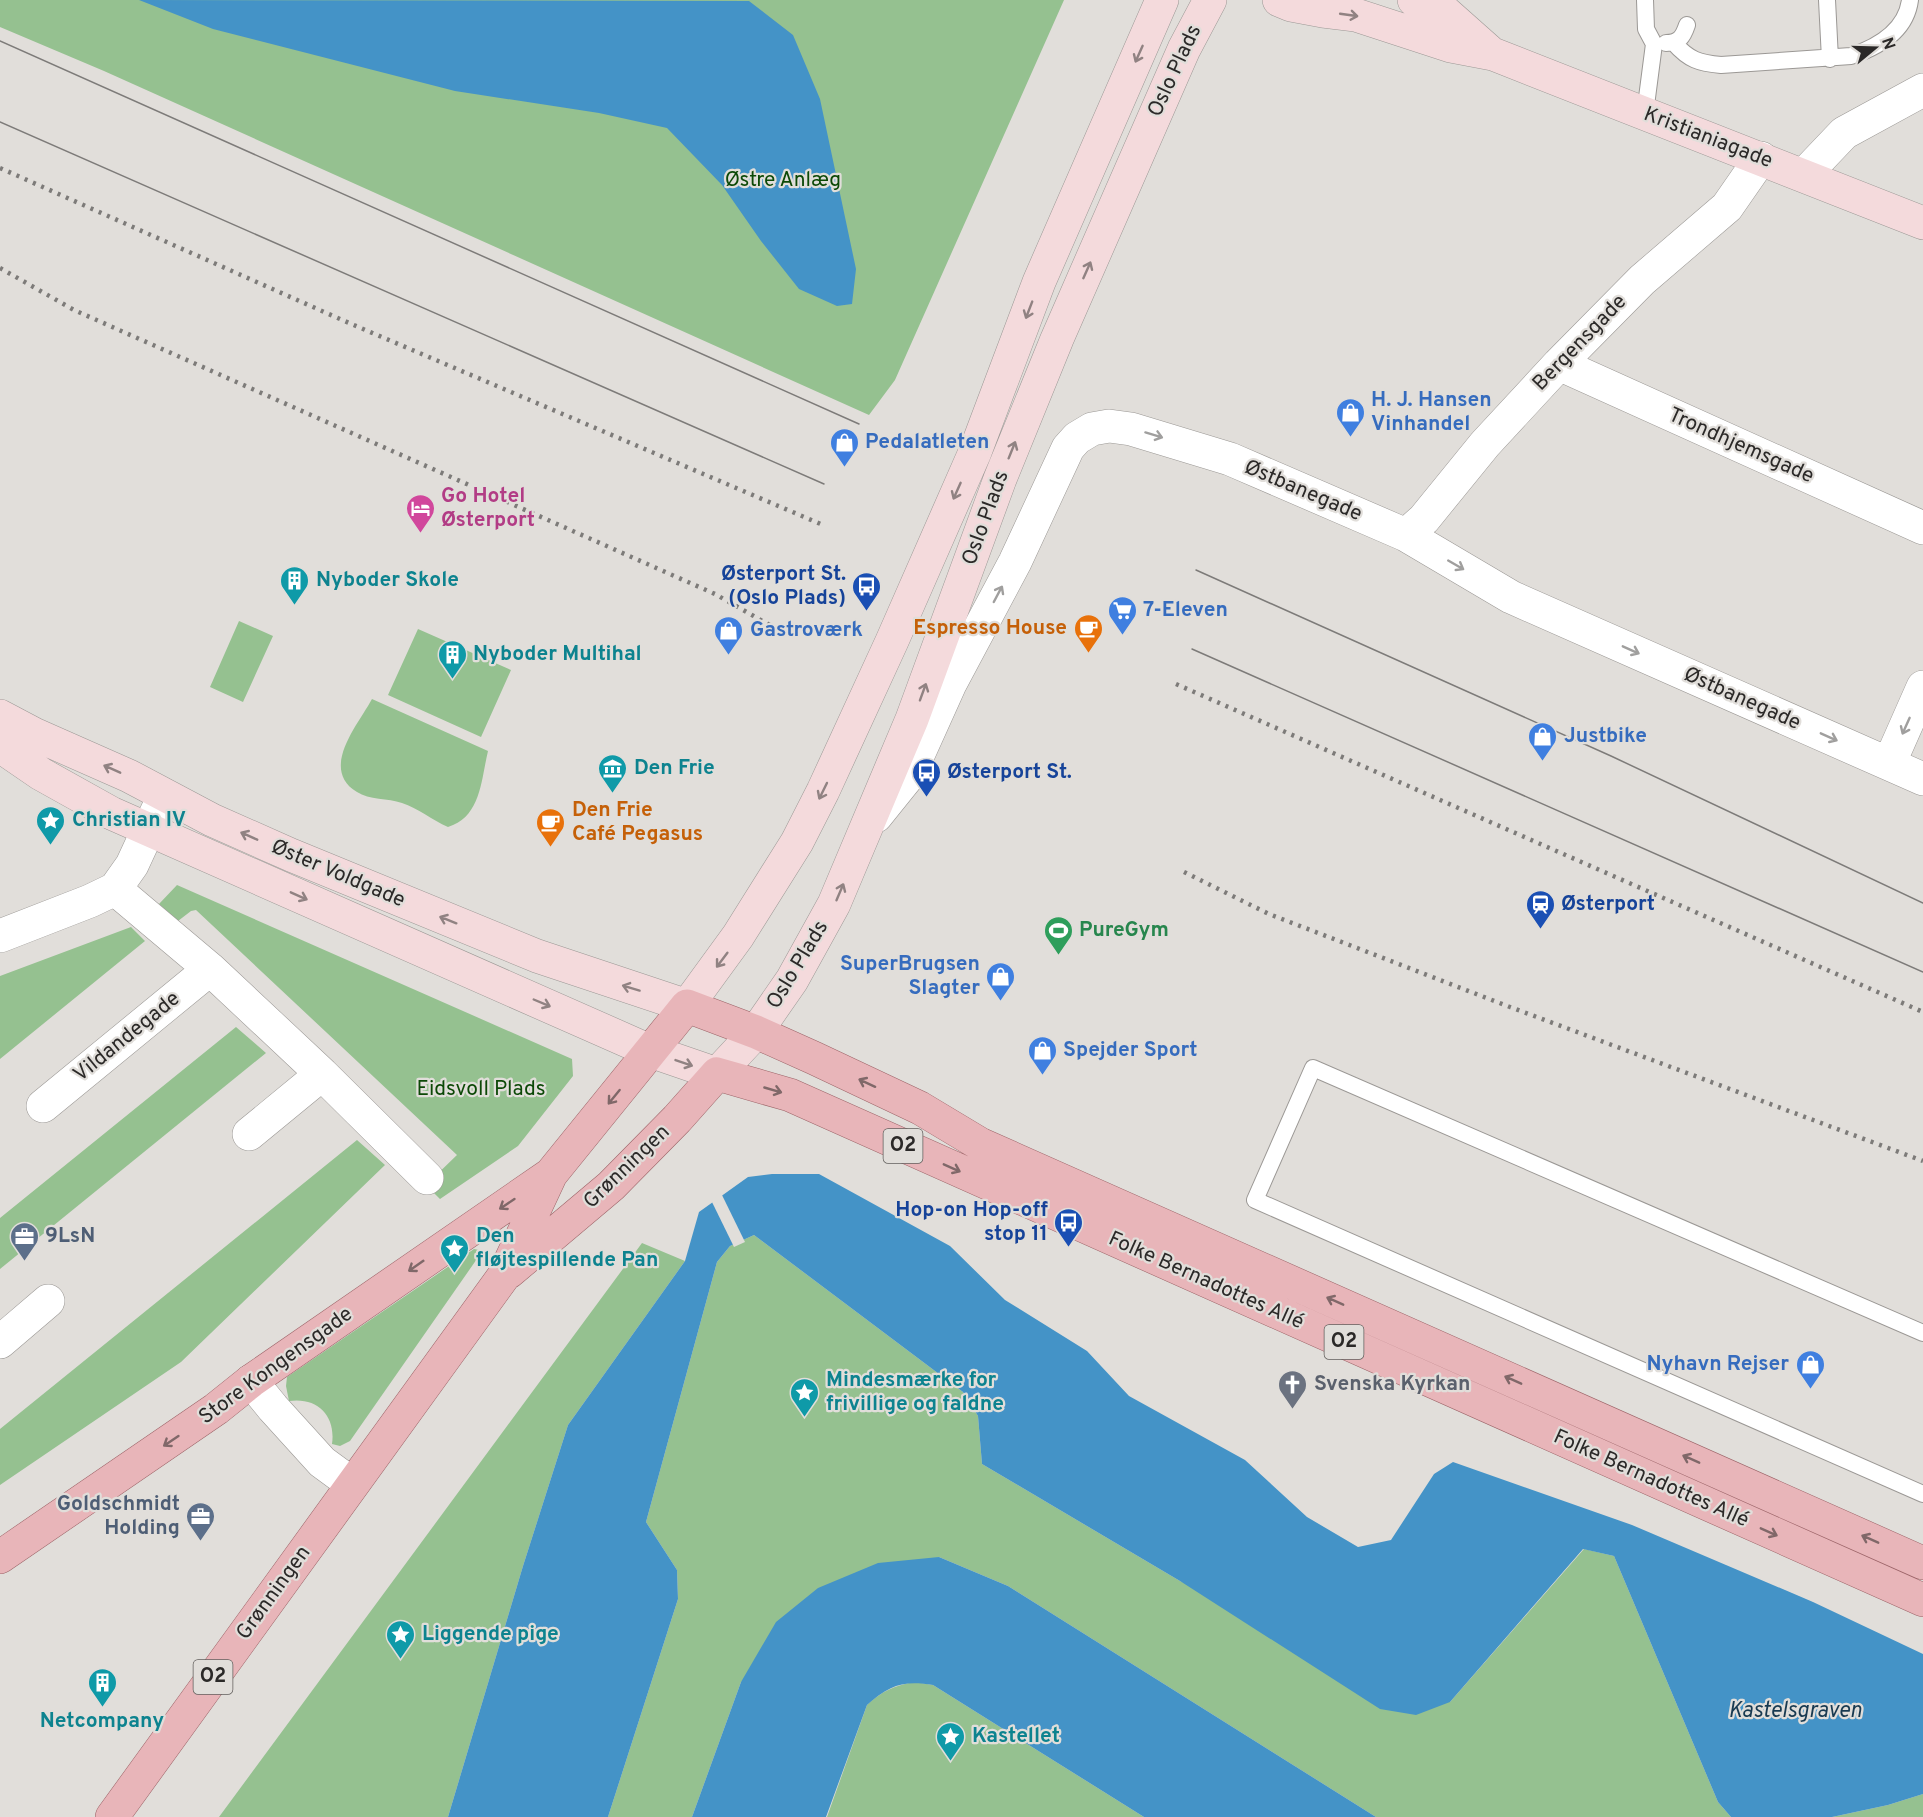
<svg xmlns="http://www.w3.org/2000/svg" width="1923" height="1817" font-family="Overpass,sans-serif">
  <rect width="100%" height="100%" fill="#e1deda"/>
  <path fill="#95c190" d="M 0,0 L 1064,0 L 895,380 L 869,415 L 104,71 L 0,27 Z
    M 239,621 L 273,636 L 243,702 L 210,687 Z
    M 418,629 L 511,670 L 481,737 L 388,695 Z
    M 372,699 L 488,751 C 481,780 481,817 448,827 C 432,820 418,808 402,803 C 388,798 369,800 357,792 C 319,769 358,725 372,699 Z
    M 177,885 L 572,1059 L 573,1076 L 518,1146 L 440,1199 L 426,1185 L 457,1155 L 196,910 L 191,911 L 178,921 L 159,904 Z
    M 131,927 L 145,941 L 0,1059 L 0,976 Z
    M 236,1027 L 266,1053 L 0,1269 L 0,1218 Z
    M 357,1140 L 385,1165 L 181,1362 L 0,1485 L 0,1429 Z
    M 754,1235 L 963,1392 L 978,1416 L 982,1464 L 1180,1581 L 1450,1702 L 1584,1549 L 1614,1556 L 1718,1802 L 1731,1817 L 1376,1817 L 1008,1586 L 939,1557 L 741,1682 L 692,1817 L 608,1817 L 678,1599 L 677,1570 L 646,1522 L 717,1262 L 730,1246 Z
    M 642,1243 L 685,1261 L 568,1425 L 523,1566 L 448,1817 L 219,1817 Z
    M 474,1249 L 479,1250 L 479,1256 L 350,1441 L 340,1446 L 332,1444 C 336,1416 318,1397 289,1401 L 286,1386 L 287,1377 Z
    M 915,1682 L 933,1685 L 1144,1817 L 827,1817 L 867,1705 C 882,1691 895,1685 915,1682 Z
    M 1923,1794 L 1923,1817 L 1832,1817 L 1888,1805 Z"/>
  <path fill="#4493c7" d="M 139,0 L 749,1 L 793,35 L 820,99 L 856,269 L 852,304 L 837,306 L 799,289 L 761,241 L 722,185 L 667,128 L 599,113 L 455,91 L 213,29 Z
    M 772,1174 L 819,1174 L 950,1246 L 1005,1300 L 1087,1351 L 1129,1396 L 1245,1460 L 1307,1517 L 1358,1547 L 1391,1540 L 1434,1474 L 1453,1462 L 1632,1525 L 1813,1602 L 1923,1654 L 1923,1794 L 1888,1805 L 1832,1817 L 1731,1817 L 1718,1802 L 1614,1556 L 1583,1549 L 1450,1702 L 1416,1715 L 1380,1709 L 1180,1581 L 982,1464 L 978,1416 L 963,1392 L 754,1235 L 730,1246 L 717,1262 L 646,1522 L 677,1570 L 678,1599 L 608,1817 L 448,1817 L 523,1566 L 568,1425 L 685,1261 L 699,1212 L 748,1177 Z
    M 939,1557 L 1008,1586 L 1376,1817 L 1144,1817 L 933,1685 C 904,1680 889,1685 867,1705 L 826,1817 L 692,1817 L 741,1682 L 776,1622 L 818,1588 L 878,1563 Z"/>
  <path fill="#e1deda" d="M 721,1193 L 745,1242 L 734,1247 L 711,1200 Z"/>
  <g fill="none" stroke-linecap="round" stroke-linejoin="round">
    <defs>
      <path id="lane" d="M 1645,0 L 1646,29 L 1654,44 L 1645,113
        M 1827,0 L 1830,59
        M 1666,43 C 1679,43 1683,37 1687,25
        M 1674,43 C 1689,60 1699,63 1721,65 L 1851,56 C 1878,47 1906,31 1910,0
        M 1923,1333 L 1313,1068 L 1255,1200 L 1923,1494"/>
      <path id="street" d="M 1804,175 L 1844,133 L 1923,90
        M 1559,364 L 1923,528
        M 1406,535 L 1424,519 L 1485,444 L 1559,364 L 1642,280 L 1727,207 L 1761,158
        M 1889,764 L 1923,687
        M 876,816 L 909,775 L 950,684 L 1015,562 L 1068,448 L 1077,438 L 1092,429 L 1109,426 L 1131,429 L 1230,459 L 1406,535 L 1511,597 L 1923,779
        M 115,889 L 210,969 L 322,1074 L 427,1178
        M 0,936 L 90,901 L 115,889 L 132,865 L 164,796
        M 43,1106 L 210,969
        M 249,1134 L 322,1074
        M 0,1342 L 48,1301
        M 251,1381 L 273,1408 L 322,1462 L 352,1484"/>
      <path id="secondary" d="M 1279,0 L 1291,5 L 1323,11 L 1356,15 L 1451,46 L 1493,54 L 1923,223
        M 1414,0 L 1446,13 L 1491,53
        M 0,716 L 34,734 L 129,776 L 212,820 L 291,855 L 537,956 L 687,1006 L 738,936 L 797,842 L 823,791 L 892,641 L 975,452 L 1039,282 L 1162,0
        M 0,746 L 41,774 L 111,813 L 650,1051 L 717,1074 L 756,1032 L 792,980 L 834,904 L 912,719 L 1000,479 L 1057,339 L 1184,49 L 1210,0"/>
      <path id="primary" d="M 509,1272 L 611,1186 L 677,1119 L 717,1074 L 790,1095 L 1923,1600
        M 0,1557 L 216,1409 L 251,1381 L 551,1174
        M 112,1817 L 503,1277 L 551,1174 L 687,1006 L 756,1032 L 814,1058 L 920,1108 L 980,1144 L 1923,1563"/>
    </defs>
    <use href="#lane" stroke="#9b9895" stroke-width="18"/>
    <use href="#street" stroke="#9b9895" stroke-width="34"/>
    <use href="#secondary" stroke="#9b9895" stroke-width="34"/>
    <use href="#primary" stroke="#9c6468" stroke-width="34"/>
    <use href="#lane" stroke="#fff" stroke-width="16"/>
    <use href="#street" stroke="#fff" stroke-width="33"/>
    <use href="#secondary" stroke="#f4dadc" stroke-width="33"/>
    <use href="#primary" stroke="#e8b5b9" stroke-width="33"/>
    <path stroke="#7d7b79" stroke-width="1.5" d="M 0,41 L 859,424
      M 0,122 L 824,484
      M 1196,570 L 1611,756 L 1923,903
      M 1192,649 L 1923,972"/>
    <path stroke="#7d7b79" stroke-width="4.5" stroke-dasharray="3 6" stroke-linecap="butt" d="M 0,168 L 349,323 L 823,525
      M 0,268 L 74,310 L 715,594 L 773,627
      M 1176,684 L 1923,1012
      M 1184,872 L 1269,914 L 1510,1007 L 1923,1161"/>
  </g>
  <defs><path id="oneway-shaft" d="M-6 0H5M1.5-3L5.5 0L1.5 3" fill="none" stroke-width="1.6" stroke-linecap="round" stroke-linejoin="round" transform="scale(1.5)"/></defs>
  <g stroke="#908282">
    <use href="#oneway-shaft" transform="translate(1349 15) rotate(8)"/>
    <use href="#oneway-shaft" transform="translate(1139 54) rotate(114)"/>
    <use href="#oneway-shaft" transform="translate(1087 270) rotate(-66)"/>
    <use href="#oneway-shaft" transform="translate(1029 310) rotate(111)"/>
    <use href="#oneway-shaft" transform="translate(1012 450) rotate(-68)"/>
    <use href="#oneway-shaft" transform="translate(957 491) rotate(114)"/>
    <use href="#oneway-shaft" transform="translate(923 692) rotate(-70)"/>
    <use href="#oneway-shaft" transform="translate(112 769) rotate(-156)"/>
    <use href="#oneway-shaft" transform="translate(823 791) rotate(116)"/>
    <use href="#oneway-shaft" transform="translate(249 836) rotate(-156)"/>
    <use href="#oneway-shaft" transform="translate(840 892) rotate(-67)"/>
    <use href="#oneway-shaft" transform="translate(299 896) rotate(24)"/>
    <use href="#oneway-shaft" transform="translate(448 920) rotate(-158)"/>
    <use href="#oneway-shaft" transform="translate(722 960) rotate(127)"/>
    <use href="#oneway-shaft" transform="translate(631 988) rotate(-163)"/>
    <use href="#oneway-shaft" transform="translate(542 1003) rotate(23)"/>
    <use href="#oneway-shaft" transform="translate(684 1063) rotate(19)"/>
  </g>
  <g stroke="#a09f9e">
    <use href="#oneway-shaft" transform="translate(1154 435) rotate(17)"/>
    <use href="#oneway-shaft" transform="translate(1456 565) rotate(30)"/>
    <use href="#oneway-shaft" transform="translate(998 594) rotate(-62)"/>
    <use href="#oneway-shaft" transform="translate(1631 650) rotate(24)"/>
    <use href="#oneway-shaft" transform="translate(1906 726) rotate(114)"/>
    <use href="#oneway-shaft" transform="translate(1829 737) rotate(24)"/>
  </g>
  <g stroke="#806869">
    <use href="#oneway-shaft" transform="translate(867 1083) rotate(-155)"/>
    <use href="#oneway-shaft" transform="translate(773 1090) rotate(16)"/>
    <use href="#oneway-shaft" transform="translate(614 1097) rotate(129)"/>
    <use href="#oneway-shaft" transform="translate(952 1168) rotate(24)"/>
    <use href="#oneway-shaft" transform="translate(507 1204) rotate(146)"/>
    <use href="#oneway-shaft" transform="translate(416 1266) rotate(145)"/>
    <use href="#oneway-shaft" transform="translate(1335 1301) rotate(-156)"/>
    <use href="#oneway-shaft" transform="translate(1513 1380) rotate(-156)"/>
    <use href="#oneway-shaft" transform="translate(171 1441) rotate(146)"/>
    <use href="#oneway-shaft" transform="translate(1691 1459) rotate(-156)"/>
    <use href="#oneway-shaft" transform="translate(1769 1532) rotate(24)"/>
    <use href="#oneway-shaft" transform="translate(1870 1539) rotate(-156)"/>
  </g>
  <defs>
    <symbol id="shop-pin" viewBox="-11 -11 22 30"><path d="M0 17L-7.5 6A9.5 9.5 0 1 1 7.5 6Z" fill="#3f7fe0" stroke="#e1deda"/><path d="M-5-2.5h2.3a2.7 3.5 0 0 1 5.4 0H5L5.5 6h-11ZM-1.5-2.5h3a1.5 2.3 0 0 0-3 0Z" fill="#fff"/></symbol>
    <symbol id="hotel-pin" viewBox="-11 -11 22 30"><path d="M0 17L-7.5 6A9.5 9.5 0 1 1 7.5 6Z" fill="#d1479c" stroke="#e1deda"/><path d="M-6-4.5h1.5V1H6V5H4.5V3h-9V5H-6ZM-4 0a1.8 1.8 0 1 1 3.6 0ZM.5 0V-2.5h3Q6-2.5 6 0Z" fill="#fff"/></symbol>
    <symbol id="building-pin" viewBox="-11 -11 22 30"><path d="M0 17L-7.5 6A9.5 9.5 0 1 1 7.5 6Z" fill="#0f9aa8" stroke="#e1deda"/><path d="M-4-6H4V6H1V3H-1V6H-4ZM-2.5-4.3h1.7v1.8h-1.7ZM.8-4.3h1.7v1.8H.8ZM-2.5-1h1.7V.8h-1.7ZM.8-1h1.7V.8H.8Z" fill="#fff"/></symbol>
    <symbol id="bus-pin" viewBox="-11 -11 22 30"><path d="M0 17L-7.5 6A9.5 9.5 0 1 1 7.5 6Z" fill="#1a4fb4" stroke="#e1deda"/><path d="M-5-6H5V4H4V6H2V4H-2V6H-4V4H-5ZM-3.5-4V0h7V-4ZM-3.5 1.2v1.5H-2V1.2ZM2 1.2v1.5H3.5V1.2Z" fill="#fff"/></symbol>
    <symbol id="supermarket-pin" viewBox="-11 -11 22 30"><path d="M0 17L-7.5 6A9.5 9.5 0 1 1 7.5 6Z" fill="#3f7fe0" stroke="#e1deda"/><path d="M-6-5.5h2.5l.6 2H6L4.5 2H-2.5L-4.4-4H-6ZM-1.5 3.2a1.3 1.3 0 1 0 .1 0ZM3 3.2a1.3 1.3 0 1 0 .1 0Z" fill="#fff"/></symbol>
    <symbol id="cafe-pin" viewBox="-11 -11 22 30"><path d="M0 17L-7.5 6A9.5 9.5 0 1 1 7.5 6Z" fill="#e8710a" stroke="#e1deda"/><path d="M-5.5-4.5H6V0H3Q3 3.5 0 3.5H-2.5Q-5.5 3.5-5.5 0ZM3-3.2v2h1.7v-2ZM-6 4.5H4V6H-6Z" fill="#fff"/></symbol>
    <symbol id="museum-pin" viewBox="-11 -11 22 30"><path d="M0 17L-7.5 6A9.5 9.5 0 1 1 7.5 6Z" fill="#0f9aa8" stroke="#e1deda"/><path d="M0-6L6-3V-2H-6V-3ZM-5-1h2V3h-2ZM-1-1h2V3h-2ZM3-1h2V3H3ZM-6 4H6V6H-6Z" fill="#fff"/></symbol>
    <symbol id="sight-pin" viewBox="-11 -11 22 30"><path d="M0 17L-7.5 6A9.5 9.5 0 1 1 7.5 6Z" fill="#0f9aa8" stroke="#e1deda"/><path d="M0-6L1.8-2.2L6-1.7L2.9 1.2L3.7 5.4L0 3.3L-3.7 5.4L-2.9 1.2L-6-1.7L-1.8-2.2Z" fill="#fff"/></symbol>
    <symbol id="station-pin" viewBox="-11 -11 22 30"><path d="M0 17L-7.5 6A9.5 9.5 0 1 1 7.5 6Z" fill="#1a4fb4" stroke="#e1deda"/><path d="M-3-6H3Q5-6 5-4V2Q5 4 3 4L4.5 6H3L1.5 4h-3L-3 6H-4.5L-3 4Q-5 4-5 2V-4Q-5-6-3-6ZM-3.5-4v3h7v-3ZM-3.5 1v1.5H-2V1ZM2 1v1.5H3.5V1Z" fill="#fff"/></symbol>
    <symbol id="stadium-pin" viewBox="-11 -11 22 30"><path d="M0 17L-7.5 6A9.5 9.5 0 1 1 7.5 6Z" fill="#2e9e5b" stroke="#e1deda"/><path d="M0-5a6.5 5 0 1 0 0 10a6.5 5 0 1 0 0-10ZM-3.5-1.8h7v3.6h-7Z" fill="#fff"/></symbol>
    <symbol id="office-pin" viewBox="-11 -11 22 30"><path d="M0 17L-7.5 6A9.5 9.5 0 1 1 7.5 6Z" fill="#5c6f8a" stroke="#e1deda"/><path d="M-6-3h4V-5.5h4V-3h4V5H-6ZM-1-4.5V-3h2v-1.5ZM-6 0V1H6V0Z" fill="#fff"/></symbol>
    <symbol id="church-pin" viewBox="-11 -11 22 30"><path d="M0 17L-7.5 6A9.5 9.5 0 1 1 7.5 6Z" fill="#6b7280" stroke="#e1deda"/><path d="M-1.2-6h2.4v3.5h3.3v2.4h-3.3V6h-2.4V-.1h-3.3v-2.4h3.3Z" fill="#fff"/></symbol>
  </defs>
  <g fill-rule="evenodd">
    <use href="#shop-pin" x="1334" y="396" width="33" height="45"/>
    <use href="#shop-pin" x="828" y="426" width="33" height="45"/>
    <use href="#hotel-pin" x="404" y="492" width="33" height="45"/>
    <use href="#building-pin" x="278" y="564" width="33" height="45"/>
    <use href="#bus-pin" x="850" y="570" width="33" height="45"/>
    <use href="#supermarket-pin" x="1106" y="594" width="33" height="45"/>
    <use href="#cafe-pin" x="1072" y="612" width="33" height="45"/>
    <use href="#shop-pin" x="712" y="614" width="33" height="45"/>
    <use href="#building-pin" x="436" y="638" width="33" height="45"/>
    <use href="#shop-pin" x="1526" y="720" width="33" height="45"/>
    <use href="#museum-pin" x="596" y="752" width="33" height="45"/>
    <use href="#bus-pin" x="910" y="756" width="33" height="45"/>
    <use href="#sight-pin" x="34" y="804" width="33" height="45"/>
    <use href="#cafe-pin" x="534" y="806" width="33" height="45"/>
    <use href="#station-pin" x="1524" y="888" width="33" height="45"/>
    <use href="#stadium-pin" x="1042" y="914" width="33" height="45"/>
    <use href="#shop-pin" x="984" y="960" width="33" height="45"/>
    <use href="#shop-pin" x="1026" y="1034" width="33" height="45"/>
    <use href="#bus-pin" x="1052" y="1206" width="33" height="45"/>
    <use href="#office-pin" x="8" y="1220" width="33" height="45"/>
    <use href="#sight-pin" x="438" y="1232" width="33" height="45"/>
    <use href="#shop-pin" x="1794" y="1348" width="33" height="45"/>
    <use href="#church-pin" x="1276" y="1368" width="33" height="45"/>
    <use href="#sight-pin" x="788" y="1376" width="33" height="45"/>
    <use href="#office-pin" x="184" y="1500" width="33" height="45"/>
    <use href="#sight-pin" x="384" y="1618" width="33" height="45"/>
    <use href="#building-pin" x="86" y="1666" width="33" height="45"/>
    <use href="#sight-pin" x="934" y="1720" width="33" height="45"/>
  </g>
  <g text-anchor="middle" dominant-baseline="central" stroke-width="4.5" stroke-linejoin="round" paint-order="stroke">
    <g fill="#e1deda" stroke="#625f5d" stroke-width="1.5">
      <rect x="883.5" y="1129" width="39" height="34" rx="4.5"/>
      <rect x="1324.5" y="1325" width="39" height="34" rx="4.5"/>
      <rect x="193.5" y="1660" width="39" height="34" rx="4.5"/>
    </g>
    <g font-size="20" font-weight="bold" fill="#2b2928">
      <text x="903" y="1146">O2</text>
      <text x="1344" y="1342">O2</text>
      <text x="213" y="1677">O2</text>
    </g>
    <g font-size="21" fill="#2b2928" stroke="#e1deda">
      <text transform="translate(1175 71) rotate(-65)">Oslo Plads</text>
      <text transform="translate(1708 138) rotate(21)">Kristianiagade</text>
      <text transform="translate(1580 343) rotate(-46)">Bergensgade</text>
      <text transform="translate(1741 446) rotate(24)">Trondhjemsgade</text>
      <text transform="translate(1303 491) rotate(23)">Østbanegade</text>
      <text transform="translate(986 518) rotate(-70)">Oslo Plads</text>
      <text transform="translate(1742 699) rotate(24)">Østbanegade</text>
      <text transform="translate(338 874) rotate(23)">Øster Voldgade</text>
      <text transform="translate(798 965) rotate(-59)">Oslo Plads</text>
      <text transform="translate(127 1037) rotate(-39)">Vildandegade</text>
      <text transform="translate(627 1167) rotate(-44)">Grønningen</text>
      <text transform="translate(1206 1281) rotate(24)">Folke Bernadottes Allé</text>
      <text transform="translate(276 1366) rotate(-36)">Store Kongensgade</text>
      <text transform="translate(1651 1479) rotate(24)">Folke Bernadottes Allé</text>
      <text transform="translate(274 1593) rotate(-54)">Grønningen</text>
    </g>
    <g font-size="21" fill="#0c4907" stroke="#e1deda">
      <text x="783" y="180">Østre Anlæg</text>
      <text x="481" y="1089">Eidsvoll Plads</text>
    </g>
    <g font-size="21" font-weight="bold" fill="#366cbe" stroke="#e1deda" text-anchor="start">
      <text x="1371" y="400">H. J. Hansen<tspan x="1371" dy="24">Vinhandel</tspan></text>
      <text x="865" y="442">Pedalatleten</text>
      <text x="1143" y="610">7-Eleven</text>
      <text x="750" y="630">Gastroværk</text>
      <text x="1564" y="736">Justbike</text>
      <text x="980" y="964" text-anchor="end">SuperBrugsen<tspan x="980" dy="24">Slagter</tspan></text>
      <text x="1063" y="1050">Spejder Sport</text>
      <text x="1789" y="1364" text-anchor="end">Nyhavn Rejser</text>
    </g>
    <g font-size="21" font-weight="bold" fill="#b23c85" stroke="#e1deda" text-anchor="start">
      <text x="441" y="496">Go Hotel<tspan x="441" dy="24">Østerport</tspan></text>
    </g>
    <g font-size="21" font-weight="bold" fill="#164399" stroke="#e1deda" text-anchor="end">
      <text x="846" y="574">Østerport St.<tspan x="846" dy="24">(Oslo Plads)</tspan></text>
      <text x="947" y="772" text-anchor="start">Østerport St.</text>
      <text x="1561" y="904" text-anchor="start">Østerport</text>
      <text x="1048" y="1210">Hop-on Hop-off<tspan x="1048" dy="24">stop 11</tspan></text>
    </g>
    <g font-size="21" font-weight="bold" fill="#0d838f" stroke="#e1deda" text-anchor="start">
      <text x="316" y="580">Nyboder Skole</text>
      <text x="473" y="654">Nyboder Multihal</text>
      <text x="634" y="768">Den Frie</text>
      <text x="72" y="820">Christian IV</text>
      <text x="476" y="1236">Den<tspan x="476" dy="24">fløjtespillende Pan</tspan></text>
      <text x="826" y="1380">Mindesmærke for<tspan x="826" dy="24">frivillige og faldne</tspan></text>
      <text x="422" y="1634">Liggende pige</text>
      <text x="102" y="1721" text-anchor="middle">Netcompany</text>
      <text x="972" y="1736">Kastellet</text>
    </g>
    <g font-size="21" font-weight="bold" fill="#c56008" stroke="#e1deda" text-anchor="end">
      <text x="1067" y="628">Espresso House</text>
      <text x="572" y="810" text-anchor="start">Den Frie<tspan x="572" dy="24">Café Pegasus</tspan></text>
    </g>
    <g font-size="21" font-weight="bold" fill="#27864d" stroke="#e1deda" text-anchor="start">
      <text x="1079" y="930">PureGym</text>
    </g>
    <g font-size="21" font-weight="bold" fill="#4e5e75" stroke="#e1deda" text-anchor="start">
      <text x="45" y="1236">9LsN</text>
      <text x="180" y="1504" text-anchor="end">Goldschmidt<tspan x="180" dy="24">Holding</tspan></text>
    </g>
    <g font-size="21" font-weight="bold" fill="#5b616d" stroke="#e1deda" text-anchor="start">
      <text x="1314" y="1384">Svenska Kyrkan</text>
    </g>
    <g font-size="22" font-style="italic" fill="#183a51" stroke="#e1deda">
      <text x="1795" y="1711">Kastelsgraven</text>
    </g>
  </g>
  <g transform="translate(1875 48) rotate(71)" stroke="#e1deda" stroke-width="4.5" paint-order="stroke">
  <path d="M0-4.5L10 22L0 15L-10 22Z" fill="#2b2928"/>
  <text y="-9" font-size="16" font-weight="bold" text-anchor="middle" fill="#2b2928">N</text>
  </g>
</svg>
